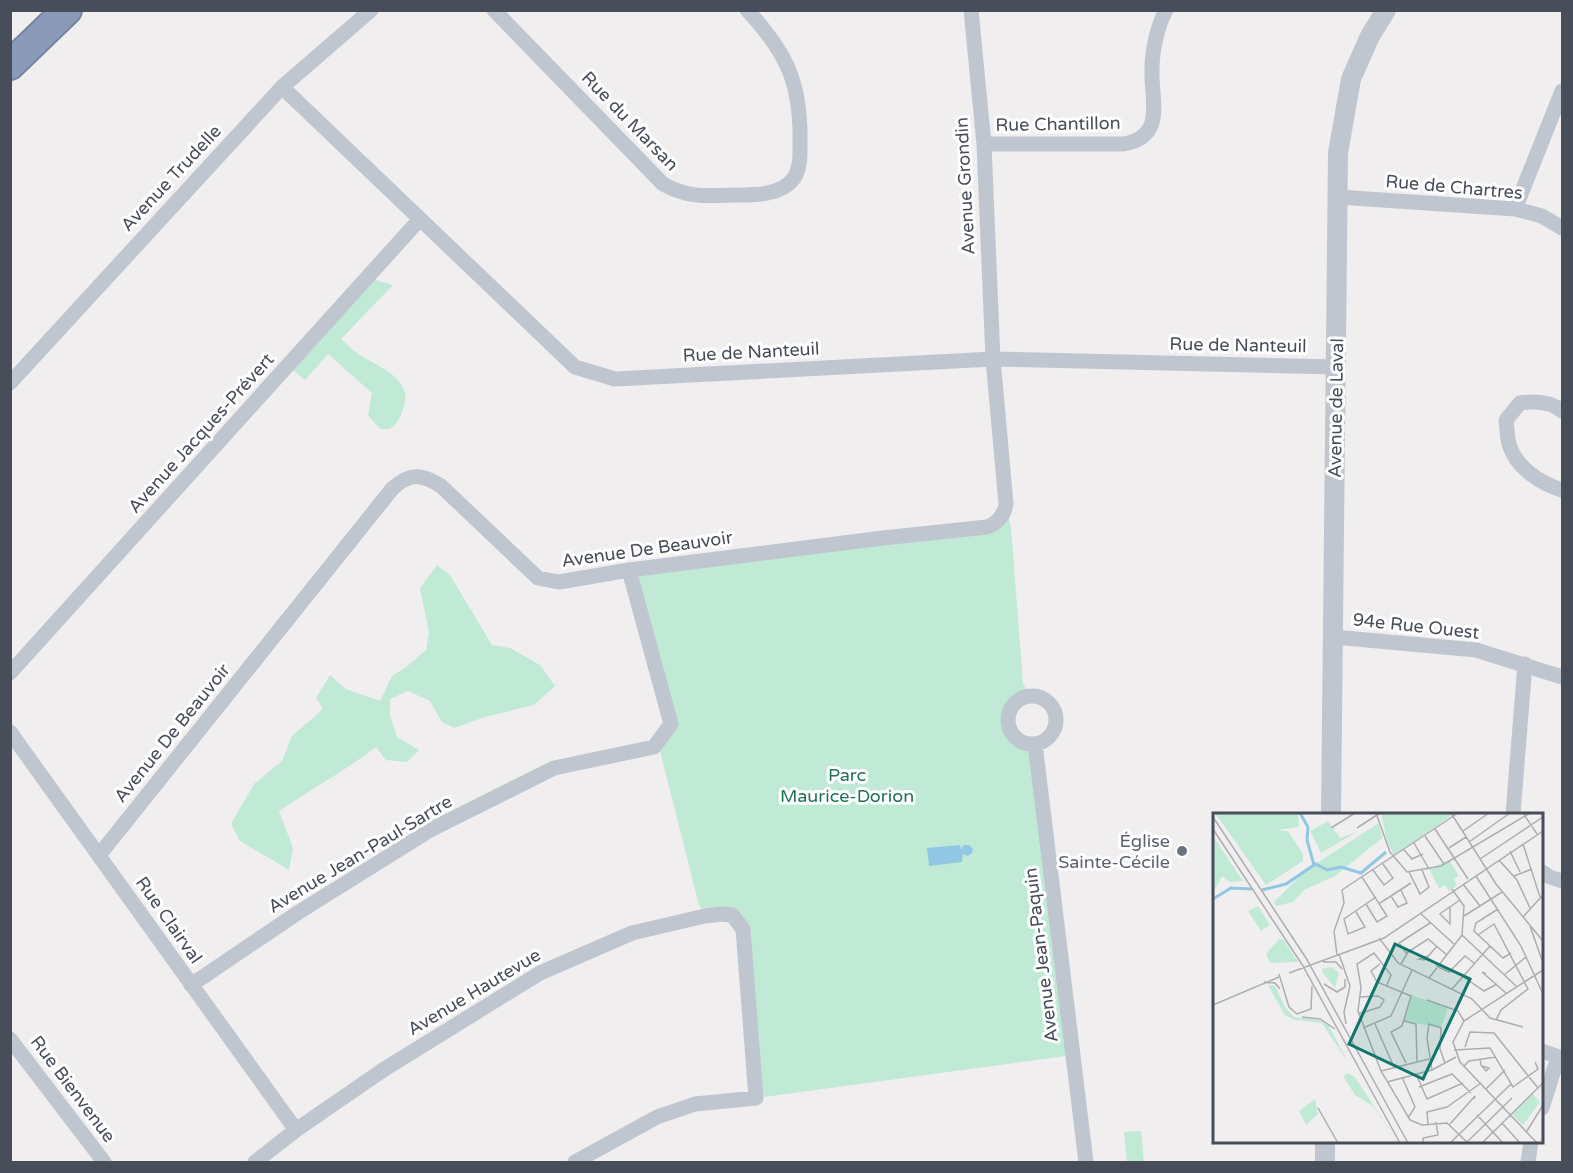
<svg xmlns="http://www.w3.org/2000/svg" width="1573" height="1173" font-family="'Varela Round',sans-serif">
  <rect width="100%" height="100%" fill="#f0eeee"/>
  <path fill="#c0ead6" d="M 373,279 L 393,285 L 341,339 C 349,347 357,354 367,359 C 384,369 412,381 404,406 C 401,416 399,421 390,429 L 380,429 L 368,415 L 372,393 L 328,354 L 305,380 L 293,370 Z
    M 1006,504 L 1011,528 L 1023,683 L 1029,696 C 1001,704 1001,736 1029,744 L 1073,1055 L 756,1098 L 743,929 L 732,915 L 705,916 L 699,905 L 658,743 L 670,724 L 629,570 L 987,527 Z
    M 437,565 L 450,575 L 492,645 L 510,648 L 540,665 L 555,686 L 534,705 L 485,717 L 454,728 L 442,722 L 430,701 L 408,691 L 390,699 L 390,715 L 397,737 L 419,750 L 407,762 L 386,760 L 376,747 C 345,771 311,789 279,811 L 293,848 L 289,870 L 240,841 L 231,824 L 254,784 L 282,761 L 292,736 L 323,709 L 316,698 L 330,675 L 346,689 L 380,701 L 392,676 L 405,668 L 426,650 L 429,632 L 420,588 Z
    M 1141,1131 L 1144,1162 L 1127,1162 L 1124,1132 Z"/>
  <path fill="#91c7e3" d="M 960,845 L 961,849 L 964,845 L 969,845 L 973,849 L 972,853 L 968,856 L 963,854 L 962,862 L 929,866 L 927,848 Z"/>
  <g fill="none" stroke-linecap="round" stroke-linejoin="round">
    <defs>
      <path id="motorway" d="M 10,65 L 67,10"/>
    </defs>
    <use href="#motorway" stroke="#7585a4" stroke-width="32"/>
    <path stroke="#c0c6cf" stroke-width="15" d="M 494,10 L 663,184 C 688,198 706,196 734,195 C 753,195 781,196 794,178 C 801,167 800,154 800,142 C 801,83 787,53 747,10
      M 282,87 L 575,367 L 615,379 L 993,359 L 1337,367
      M 984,144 L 1124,144 C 1166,136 1151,101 1152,70 C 1152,51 1157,27 1166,10
      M 1338,197 L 1515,209 L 1542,216 L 1562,228
      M 1515,209 L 1562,91
      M 10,383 L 282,87 L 371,10
      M 1562,411 C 1551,401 1534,401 1520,403 L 1506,420 C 1507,428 1507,437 1509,444 C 1516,468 1540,483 1562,490
      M 1334,637 L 1476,650 L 1562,677
      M 10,673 L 420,219
      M1008 720a24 24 0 1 1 48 0a24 24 0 1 1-48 0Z
      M 10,732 L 296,1130
      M 1035,744 L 1086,1162
      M 1513,814 L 1525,664
      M 100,854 L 392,489 C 410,472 421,474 441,486 L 538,578 L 559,582 L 629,570 L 883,538 L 987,527 C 998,523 1004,516 1006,504 L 993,359 L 984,144 L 971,10
      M 1542,872 L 1550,877 L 1562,881
      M 191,985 L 299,912 L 432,829 L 554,768 L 654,747 L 671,724 L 629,570
      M 10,1039 L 104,1162
      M 1542,1051 L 1562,1058
      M 1542,1108 L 1558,1057
      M 255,1162 L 296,1130 L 383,1070 L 540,973 L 632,933 L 705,916 L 722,914 L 732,915 L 743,929 L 756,1098 L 695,1104 L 657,1117 L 575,1162
      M 1528,1162 L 1531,1142"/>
    <path stroke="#c0c6cf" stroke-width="20" d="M 1331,814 L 1338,153 L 1351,79 L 1370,36 L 1386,10
      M 1325,1162 L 1325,1142"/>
    <use href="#motorway" stroke="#8a9ab8" stroke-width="28"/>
  </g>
  <circle fill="#6b7280" stroke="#fff" stroke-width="2" cx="1182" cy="851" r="6"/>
  <g text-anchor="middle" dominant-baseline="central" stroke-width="6" stroke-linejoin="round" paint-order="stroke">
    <g font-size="18" fill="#484e59" stroke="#fff">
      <text transform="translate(630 121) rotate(46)">Rue du Marsan</text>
      <text transform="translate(1058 124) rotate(-1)">Rue Chantillon</text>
      <text transform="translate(171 178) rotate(-47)">Avenue Trudelle</text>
      <text transform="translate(965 186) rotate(-93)">Avenue Grondin</text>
      <text transform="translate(1454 187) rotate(5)">Rue de Chartres</text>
      <text transform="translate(1238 345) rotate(1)">Rue de Nanteuil</text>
      <text transform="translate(751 352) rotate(-3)">Rue de Nanteuil</text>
      <text transform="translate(1336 408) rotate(-89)">Avenue de Laval</text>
      <text transform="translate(201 433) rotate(-48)">Avenue Jacques-Prévert</text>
      <text transform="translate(647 549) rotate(-8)">Avenue De Beauvoir</text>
      <text transform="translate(1416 626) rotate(6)">94e Rue Ouest</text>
      <text transform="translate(172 733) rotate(-51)">Avenue De Beauvoir</text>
      <text transform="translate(360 854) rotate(-31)">Avenue Jean-Paul-Sartre</text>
      <text transform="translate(169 920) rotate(55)">Rue Clairval</text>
      <text transform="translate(1041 955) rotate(-97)">Avenue Jean-Paquin</text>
      <text transform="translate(474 992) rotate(-31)">Avenue Hautevue</text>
      <text transform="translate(73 1089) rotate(53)">Rue Bienvenue</text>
    </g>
    <g font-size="18" fill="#1f7455" stroke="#fff">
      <text x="847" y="775">Parc<tspan x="847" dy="21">Maurice-Dorion</tspan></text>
    </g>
    <g font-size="18" fill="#5b616d" stroke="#fff" text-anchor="end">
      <text x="1170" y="841">Église<tspan x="1170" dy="21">Sainte-Cécile</tspan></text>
    </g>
  </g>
  <g transform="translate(1213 813)">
    <rect width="330" height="330" fill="#f0eeee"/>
    <path d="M 2,0 L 85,0 L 86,14 L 64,17 L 75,18 L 90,41 L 90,48 L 53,72 ZM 168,0 L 236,0 L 238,3 L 181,42 L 174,28 ZM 115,8 L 127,25 L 144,19 L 108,40 L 97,18 ZM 166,10 L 169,25 L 122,63 L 91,77 L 80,89 L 63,93 L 61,89 L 93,57 ZM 0,23 L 30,68 L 17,69 L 9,63 L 0,80 ZM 236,47 L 246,63 L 241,66 L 244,72 L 236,78 L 232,72 L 226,76 L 216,56 ZM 45,93 L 57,112 L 48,118 L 35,98 ZM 66,126 L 70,126 L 85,149 L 57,150 L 53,141 ZM 119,154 L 126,160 L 122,175 L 110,160 L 109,156 ZM 55,172 L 62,173 L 72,194 L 81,204 L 106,207 L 116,213 L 135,249 L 109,210 L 82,207 L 72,202 ZM 198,182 L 235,194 L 228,215 L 191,208 ZM 135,260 L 142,264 L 185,330 L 160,293 L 142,282 L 130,263 ZM 320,281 L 327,289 L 310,312 L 299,301 ZM 102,286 L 105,301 L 93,312 L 86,298 Z" fill="#c0ead6"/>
    <path fill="none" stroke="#91c7e3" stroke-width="3" d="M 101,50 L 114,57 L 128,54 L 148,60 L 173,39M 49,77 L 73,71 L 101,52 L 94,27 L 95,14 L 87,0M 0,86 L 18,75 L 39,76"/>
    <path fill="none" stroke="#adaeb2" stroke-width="1.5" d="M 163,0 L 177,39 L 194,59 L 228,53 L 317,0M 238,0 L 283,71 L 330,128M 310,0 L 324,21M 0,4 L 93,145 L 195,330M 118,15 L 142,0M 144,15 L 167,0M 0,16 L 90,153 L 187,330M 222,16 L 255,66M 250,18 L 276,0M 212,23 L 231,51M 256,29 L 297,0M 201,30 L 216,56M 310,31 L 327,84M 236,35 L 253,24M 191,37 L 199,46 L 210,41M 297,38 L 307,59M 267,46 L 330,4M 286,47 L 304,67 L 317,95M 160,57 L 171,72 L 180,65 L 170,51M 196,59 L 207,81 L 216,74 L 209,57M 263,63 L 308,133 L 330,181M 301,63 L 319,56M 149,64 L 174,103 L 164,109 L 153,91M 250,71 L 267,93M 239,76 L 251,93 L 249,122 L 303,173M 178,83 L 185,94 L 194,90 L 188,77M 167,90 L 198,70M 237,94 L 237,111 L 227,101 L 228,100 L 247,87M 285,96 L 263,110 L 261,118 L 290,145 L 298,140M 143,99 L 152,114 L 135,121 L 131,106 L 163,84M 207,100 L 242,132M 251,103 L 289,79M 310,104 L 330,82M 317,113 L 330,150M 265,122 L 281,111 L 315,176 L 288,197 L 283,207M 166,125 L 185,150 L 259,186 L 277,205 L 310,214M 126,141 L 137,173 L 131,199 L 133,211M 194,141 L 186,130 L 217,110M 124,142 L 121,118 L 131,90 L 129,77 L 245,0M 215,143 L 206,146 L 211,147 L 213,146 L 224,133M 110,149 L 123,149 L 129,156M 167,151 L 158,158 L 164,169 L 198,183 L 189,213 L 178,219 L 193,250M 188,151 L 195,139 L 215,126 L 234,142M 223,153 L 236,159 L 252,143 L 261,150M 76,160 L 171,125 L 330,18M 66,161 L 76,194 L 84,201 L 98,196 L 99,173M 273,161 L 269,159 L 293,180M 291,162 L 313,144M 249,163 L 271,178 L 284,171M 216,165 L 249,122M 51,169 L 62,170 L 67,176M 111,171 L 124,179 L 132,174 L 132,166M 174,172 L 178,162 L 161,140 L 144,151 L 148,174 L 145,198 L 168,258 L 197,307 L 209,312 L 234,310 L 255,330M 239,176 L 277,133M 214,187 L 245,198 L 251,208M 0,192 L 66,164M 145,201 L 167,194 L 171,187 L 165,183 L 147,184M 89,204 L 107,206 L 122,216M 191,208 L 203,211 L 204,248M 162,211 L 180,252M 150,215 L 178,203 L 199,157M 252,234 L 257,219 L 281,220 L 325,275M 241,237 L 277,235 L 300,274 L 325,256 L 322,249M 267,246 L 268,252 L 269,253 L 273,258 L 276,255 L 269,253M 251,253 L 256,248 L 283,244M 219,257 L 214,225 L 216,211 L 228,215 L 227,236 L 232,250M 168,258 L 216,246M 203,261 L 214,286 L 250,270M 189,264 L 202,294 L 195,305M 174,269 L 219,257 L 243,244M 206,274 L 239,261 L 258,280M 273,276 L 292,257M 105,295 L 125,330M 264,302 L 290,330M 289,310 L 307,330M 215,311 L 214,299 L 234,294 L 268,270M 237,311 L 262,283 L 261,286M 314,318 L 330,292M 254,329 L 299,285M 210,330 L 210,325 L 225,322 L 223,309M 237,330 L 298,271M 269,330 L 330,270M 324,330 L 247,249 L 240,229 L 251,208 L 330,157"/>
    <path fill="#0f766e" fill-opacity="0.15" stroke="#0f766e" stroke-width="3" d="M 182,131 L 257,166 L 210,266 L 136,231 Z"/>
    <rect width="330" height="330" fill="none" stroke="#484e59" stroke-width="3"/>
  </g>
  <rect width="1573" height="1173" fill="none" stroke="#484e59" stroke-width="24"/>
</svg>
